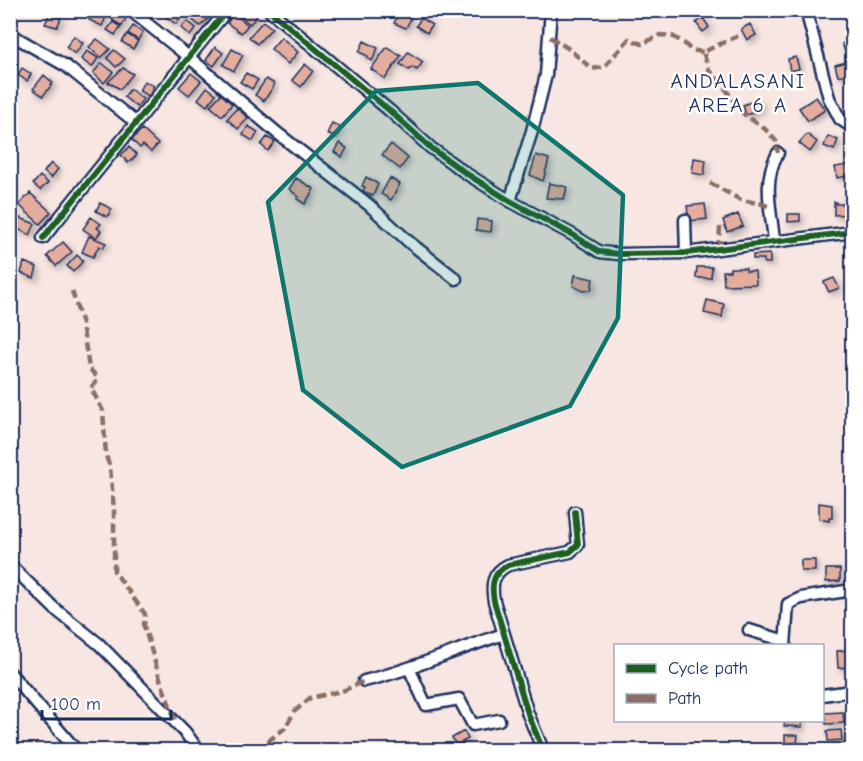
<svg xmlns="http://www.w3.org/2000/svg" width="863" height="761" font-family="'Comic Neue',sans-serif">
  <defs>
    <filter id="shadow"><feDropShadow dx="3" dy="3" stdDeviation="3" flood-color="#0004"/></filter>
  </defs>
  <rect width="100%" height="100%" fill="#f7e6e2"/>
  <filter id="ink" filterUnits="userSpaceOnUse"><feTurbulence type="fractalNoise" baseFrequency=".0167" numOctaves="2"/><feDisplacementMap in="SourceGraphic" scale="12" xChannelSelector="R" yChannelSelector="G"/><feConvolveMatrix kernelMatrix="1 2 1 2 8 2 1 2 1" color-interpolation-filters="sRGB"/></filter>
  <g filter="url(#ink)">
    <path fill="#e5ad9e" stroke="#1b2f5e" stroke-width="1.5" filter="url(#shadow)" d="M 94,10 L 106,17 L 102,26 L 89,20 Z
      M 171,10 L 175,10 L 182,16 L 176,24 L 166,17 Z
      M 192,10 L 199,10 L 209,18 L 200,26 L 188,16 Z
      M 239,10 L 250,10 L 257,16 L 250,24 L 236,13 Z
      M 117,12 L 126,18 L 122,26 L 112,20 Z
      M 50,13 L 61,18 L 57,27 L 45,24 Z
      M 399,13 L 411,18 L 406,28 L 394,23 Z
      M 234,14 L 248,25 L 241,33 L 227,23 Z
      M 421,18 L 432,25 L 427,33 L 416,26 Z
      M 703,18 L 709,27 L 703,32 L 696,23 Z
      M 187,21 L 196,28 L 190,36 L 181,28 Z
      M 263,21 L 272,28 L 257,44 L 249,37 Z
      M 113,22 L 121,27 L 115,35 L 107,30 Z
      M 750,24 L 756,35 L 747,40 L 741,29 Z
      M 133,26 L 143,32 L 138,40 L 128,33 Z
      M 127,34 L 138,41 L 133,49 L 122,42 Z
      M 74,36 L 83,43 L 75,54 L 66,47 Z
      M 281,37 L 298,52 L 288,64 L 271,49 Z
      M 97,39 L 110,49 L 101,58 L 89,47 Z
      M 852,40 L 852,54 L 847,56 L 842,44 Z
      M 364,41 L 378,48 L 372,61 L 367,58 L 368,56 L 359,52 Z
      M 215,47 L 223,53 L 214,66 L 206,60 Z
      M 387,47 L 401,56 L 385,79 L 371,69 Z
      M 232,49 L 243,55 L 234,71 L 223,65 Z
      M 114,50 L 125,59 L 116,67 L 107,58 Z
      M 87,51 L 98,58 L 92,67 L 81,59 Z
      M 408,52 L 423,62 L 417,70 L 412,67 L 409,70 L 400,64 Z
      M 796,57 L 799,69 L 790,71 L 788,59 Z
      M 850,61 L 852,72 L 838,76 L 835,65 Z
      M 102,63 L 113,72 L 104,83 L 93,73 Z
      M 305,64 L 313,71 L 301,87 L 292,80 Z
      M 22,68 L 31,74 L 27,81 L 18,75 Z
      M 123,68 L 133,74 L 120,89 L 108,82 Z
      M 191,73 L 201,81 L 189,95 L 179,87 Z
      M 246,73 L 258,80 L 252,89 L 240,82 Z
      M 44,75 L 53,83 L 43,96 L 33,89 Z
      M 266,79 L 275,84 L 264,101 L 255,95 Z
      M 144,81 L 154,86 L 149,96 L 139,91 Z
      M 207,87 L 216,94 L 207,106 L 198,99 Z
      M 130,89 L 143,99 L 137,107 L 124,97 Z
      M 221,94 L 232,104 L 222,116 L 210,106 Z
      M 816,97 L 825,110 L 808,121 L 799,108 Z
      M 758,99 L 762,109 L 746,115 L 743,105 Z
      M 237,108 L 248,118 L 238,129 L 227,119 Z
      M 332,123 L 341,128 L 336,138 L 327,134 Z
      M 248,126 L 258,132 L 253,141 L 243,135 Z
      M 142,129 L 158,144 L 151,152 L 143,145 L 140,148 L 132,140 Z
      M 807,134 L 817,142 L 810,152 L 799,143 Z
      M 828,136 L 838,140 L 834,150 L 824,146 Z
      M 267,137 L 275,142 L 268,151 L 261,145 Z
      M 339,143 L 347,148 L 342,157 L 334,152 Z
      M 391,144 L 408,158 L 400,169 L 382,155 Z
      M 129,147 L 137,155 L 128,163 L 121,155 Z
      M 536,155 L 549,159 L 543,181 L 530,175 Z
      M 694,158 L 706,160 L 704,175 L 692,173 Z
      M 51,163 L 58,169 L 51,178 L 44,172 Z
      M 847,165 L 848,176 L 837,178 L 835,167 Z
      M 40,176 L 48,183 L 40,190 L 33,184 Z
      M 366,177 L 378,184 L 373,196 L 363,191 L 365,187 L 362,186 Z
      M 296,178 L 314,189 L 305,204 L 297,199 L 299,197 L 289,189 Z
      M 390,178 L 400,184 L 391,200 L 381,194 Z
      M 549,183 L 567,187 L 564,199 L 546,198 Z
      M 30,193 L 51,212 L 40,224 L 19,205 Z
      M 844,197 L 852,197 L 852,214 L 834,215 L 834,202 L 836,202 L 836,204 L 845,204 Z
      M 100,203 L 112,209 L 107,217 L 96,211 Z
      M 705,204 L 707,219 L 689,221 L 687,206 Z
      M 738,214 L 743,226 L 727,232 L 723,220 Z
      M 788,214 L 800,214 L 800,221 L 788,222 Z
      M 18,217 L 35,224 L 30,235 L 14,227 Z
      M 91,217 L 101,224 L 97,228 L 101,231 L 96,238 L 83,229 Z
      M 477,219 L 492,221 L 491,232 L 476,230 Z
      M 89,236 L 106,243 L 103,248 L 99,246 L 93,257 L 82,252 Z
      M 63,242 L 72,252 L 56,266 L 47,256 Z
      M 770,254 L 770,263 L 764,263 L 764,259 L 753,259 L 753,255 Z
      M 77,255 L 83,261 L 73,272 L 67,266 Z
      M 24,262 L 37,267 L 34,278 L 21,273 Z
      M 697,267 L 712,267 L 711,278 L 696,278 Z
      M 730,268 L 746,268 L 746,271 L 755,271 L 756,284 L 724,285 L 723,271 L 730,271 Z
      M 575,275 L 593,279 L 591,290 L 583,291 L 573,286 Z
      M 834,278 L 839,288 L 829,292 L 824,282 Z
      M 707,300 L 724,304 L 722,317 L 704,313 Z
      M 819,503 L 832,505 L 832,518 L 829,518 L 829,521 L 819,519 Z
      M 801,560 L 815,560 L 815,571 L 801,571 Z
      M 826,569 L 840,569 L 840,581 L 826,582 Z
      M 849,650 L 850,667 L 838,668 L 837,651 Z
      M 843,712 L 844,723 L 826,724 L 825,713 Z
      M 785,720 L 802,720 L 802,727 L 784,726 Z
      M 841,730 L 842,740 L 828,741 L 827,731 Z
      M 464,731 L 468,739 L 456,745 L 452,738 Z
      M 785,735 L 798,735 L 797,743 L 785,743 Z"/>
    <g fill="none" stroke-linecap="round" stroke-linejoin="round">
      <defs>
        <path id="street" d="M 130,10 L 190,58 L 276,132 L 369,205 L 409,242 L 456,279
          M 269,10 L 390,111 L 431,148 L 467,174 L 510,201 L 573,235 L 600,252 L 619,254 L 686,253 L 852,232
          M 806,10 L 829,98 L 840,119 L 852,127
          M 10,34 L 66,66 L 135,122
          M 510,201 L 532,131 L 546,75 L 551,10
          M 685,220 L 686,253
          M 43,238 L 227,10
          M 774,240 C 771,210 762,181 778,153
          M 10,565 L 55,609 L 99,644 L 185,732 L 198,750
          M 749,630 L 785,641
          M 785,646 L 788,604 L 801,598 L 852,590
          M 409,668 L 426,705 L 459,699 L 473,725 L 499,720
          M 10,673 L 76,750
          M 364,681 C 412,670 457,649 504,634
          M 822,695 L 852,691
          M 543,750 L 528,714 L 494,601 C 491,585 492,573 508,565 L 570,552 L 578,545 L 575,512"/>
      </defs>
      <use href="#street" stroke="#1b2f5e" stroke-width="15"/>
      <use href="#street" stroke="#fff" stroke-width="10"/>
      <path stroke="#8d6e63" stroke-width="4.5" stroke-dasharray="9 4.5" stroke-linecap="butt" d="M 738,36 L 703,52 L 709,70 L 723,85 L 741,112 L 765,129 L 776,141 L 778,153
        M 550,37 L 569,49 L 592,69 L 604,67 L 629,39 L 642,44 L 660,35 L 672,36 L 684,43 L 691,50 L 703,52
        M 710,183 L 741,200 L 763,204 L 770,207
        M 719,249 L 720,227
        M 72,291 L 82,324 L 89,368 L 97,377 L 96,382 L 91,388 L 103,411 L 106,456 L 110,467 L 114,510 L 114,571 L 145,614 L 144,626 L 161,682 L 176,722
        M 847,502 L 852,486
        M 257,750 L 285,728 L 295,711 L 310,698 L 345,690 L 364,681"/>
      <defs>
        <path id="cycleway" d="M 269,10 L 390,111 L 431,148 L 467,174 L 510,201 L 573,235 L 600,252 L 619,254 L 686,253 L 852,232
          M 43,238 L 227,10
          M 543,750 L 528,714 L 494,601 C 491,585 492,573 508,565 L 570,552 L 578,545 L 575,512"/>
      </defs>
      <use href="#cycleway" stroke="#fff" stroke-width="10"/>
      <use href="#cycleway" stroke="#1b5e20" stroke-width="6"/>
    </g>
  </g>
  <path fill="#0f766e" fill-opacity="0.2" stroke="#0f766e" stroke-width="4.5" stroke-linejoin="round" d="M 478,83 L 623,195 L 618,318 L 570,406 L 402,467 L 303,390 L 268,202 L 376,91 Z"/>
  <g text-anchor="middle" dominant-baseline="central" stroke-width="5" stroke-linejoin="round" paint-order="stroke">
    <g font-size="21" letter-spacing="1.5" fill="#1b2f5e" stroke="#fff">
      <text x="738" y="81">ANDALASANI<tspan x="738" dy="24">AREA 6 A</tspan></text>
    </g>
  </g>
  <rect width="863" height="761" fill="none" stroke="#fff" stroke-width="36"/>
  <rect x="18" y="18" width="827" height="725" fill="none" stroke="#1b2f5e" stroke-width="2" filter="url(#ink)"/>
  <rect x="614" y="644" width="210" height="78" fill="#ffffff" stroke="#a4acbf" stroke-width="1.5"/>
  <rect x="626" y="664" width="30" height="9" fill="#1b5e20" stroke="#a4acbf" stroke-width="1.5"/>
  <text x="668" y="674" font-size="18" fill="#1b2f5e">Cycle path</text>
  <rect x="626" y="694" width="30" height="9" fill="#8d6e63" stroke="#a4acbf" stroke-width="1.5"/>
  <text x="668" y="704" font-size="18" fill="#1b2f5e">Path</text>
  <path d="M42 710v9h129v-9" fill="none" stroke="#1b2f5e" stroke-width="3"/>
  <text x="51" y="710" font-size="18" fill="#1b2f5e" stroke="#ffffff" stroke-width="4.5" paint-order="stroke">100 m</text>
</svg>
